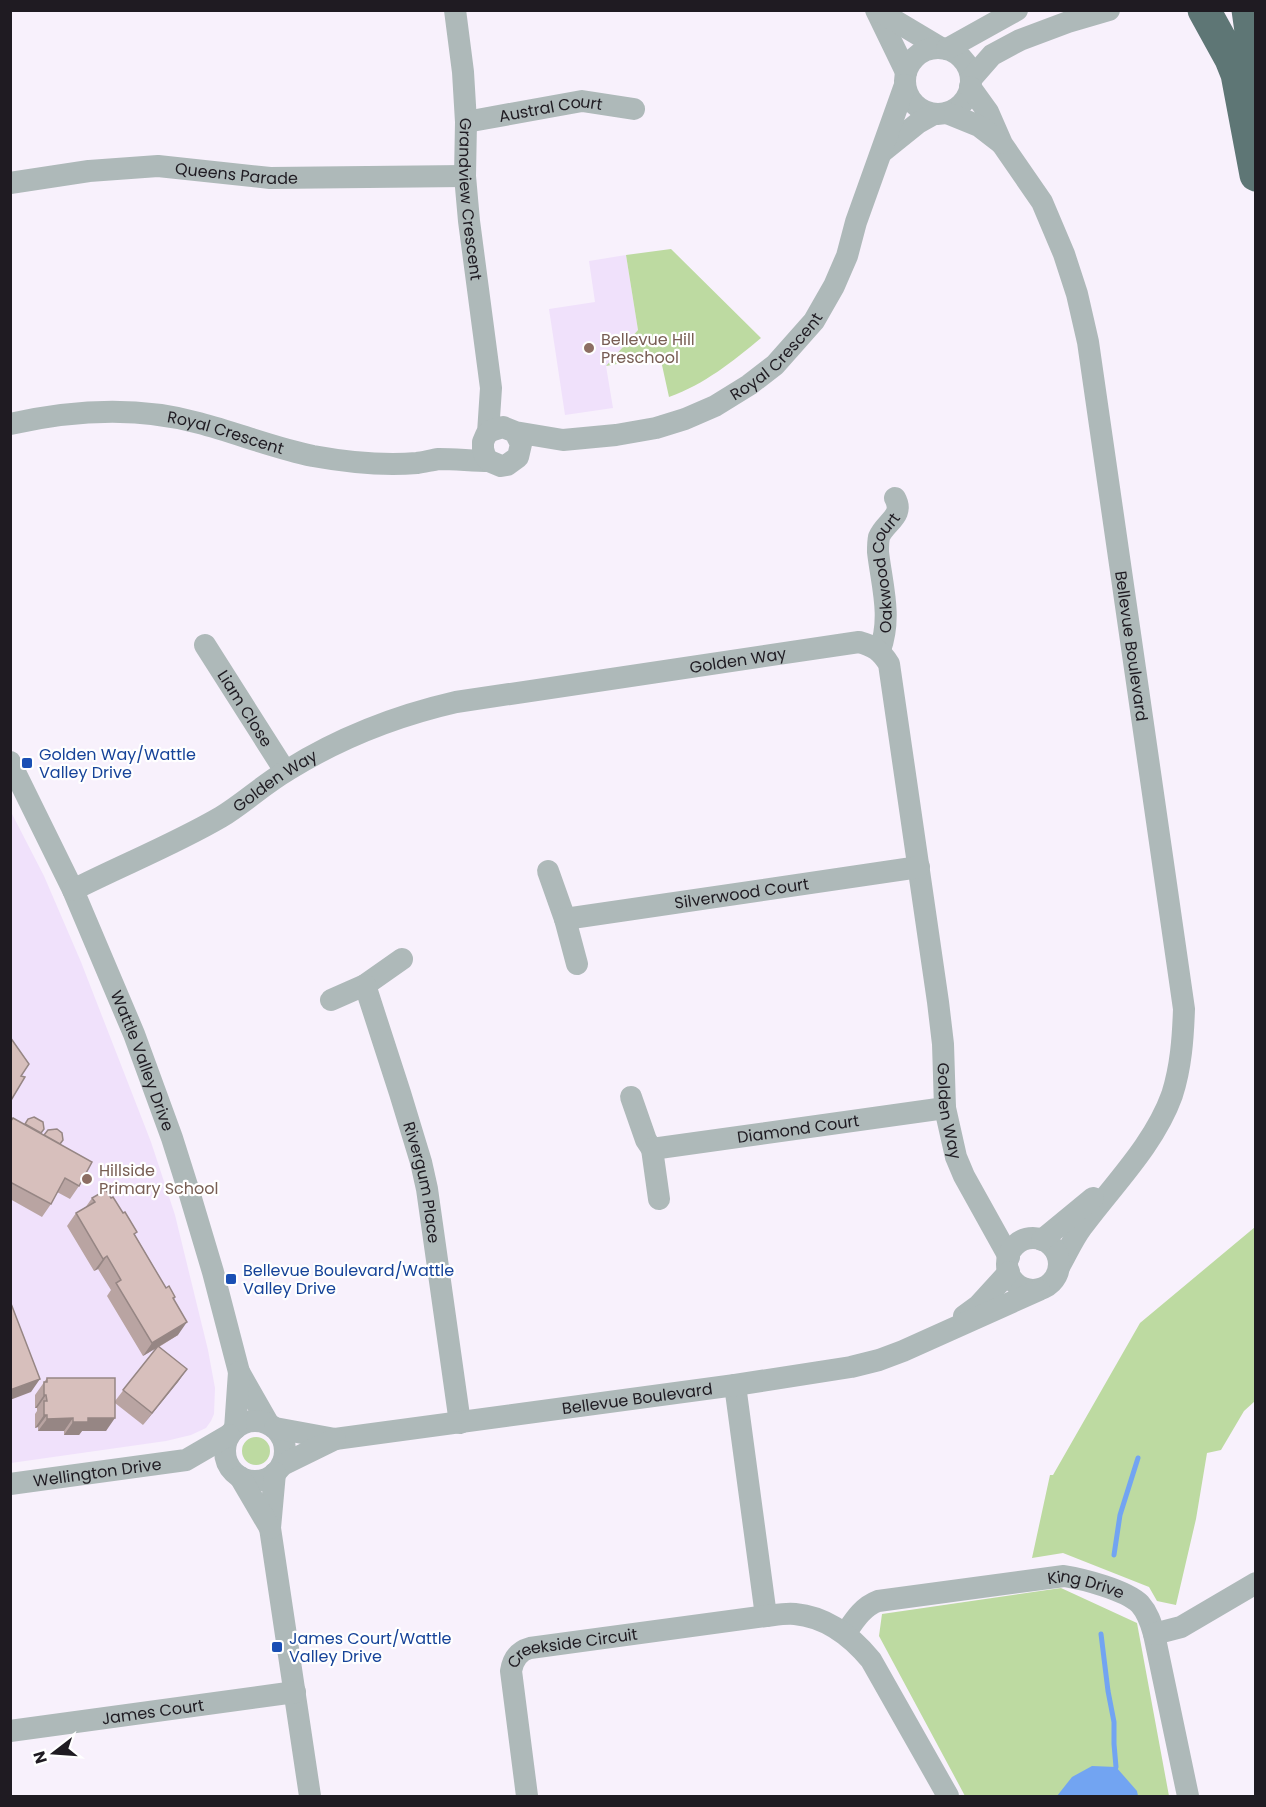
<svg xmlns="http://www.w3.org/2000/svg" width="1266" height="1807" font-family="Poppins,sans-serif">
  <rect width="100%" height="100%" fill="#f8f1fc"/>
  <path fill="#f0e1fb" d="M 626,255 L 638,330 L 606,366 L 613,408 L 565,415 L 549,309 L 595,302 L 589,261 Z
    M 10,810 L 44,876 L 81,962 L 151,1142 L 175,1215 L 208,1350 L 215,1388 L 214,1414 L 211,1421 L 206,1428 L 191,1435 L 166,1441 L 11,1463 Z"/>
  <path fill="#bddaa1" d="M 671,249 L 761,338 C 732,362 705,384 669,397 L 660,356 L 606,366 L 638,330 L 626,255 Z
    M 1255,1227 L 1255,1401 L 1244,1411 L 1221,1450 L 1207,1453 L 1196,1519 L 1176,1605 L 1157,1601 L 1149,1587 L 1063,1553 L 1032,1558 L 1050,1475 L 1053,1475 L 1140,1323 Z
    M242 1451a14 14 0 1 1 28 0a14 14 0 1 1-28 0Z
    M 1061,1588 L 1137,1623 L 1169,1796 L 965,1796 L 879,1636 L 882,1614 Z"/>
  <path fill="#72a4f2" d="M 1092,1766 L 1116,1767 L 1137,1791 L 1138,1796 L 1057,1796 L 1072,1777 Z"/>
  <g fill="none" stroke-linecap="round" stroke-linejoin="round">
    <path stroke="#72a4f2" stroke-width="5" d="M 1114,1555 L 1120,1515 L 1138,1458
      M 1101,1634 L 1108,1691 L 1114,1722 L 1114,1744 L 1116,1767"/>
    <g stroke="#aeb9b9" stroke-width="22">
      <path id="s1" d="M 455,10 L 463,72 L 466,122 L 465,176 L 469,221 L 491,388 L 488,433"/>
      <path d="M 876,10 L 906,72"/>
      <path d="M 877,10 L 939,47"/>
      <circle cx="938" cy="81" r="33"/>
      <path d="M 947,49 L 1017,10"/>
      <path d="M 971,79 L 992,55 L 1020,40 L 1068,22 L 1109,10"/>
      <path id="s2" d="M 970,87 L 988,112 L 1002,144 L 1042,202 L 1064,254 L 1077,294 L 1088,342 L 1184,1009 C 1183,1038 1181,1067 1172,1095 C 1154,1145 1113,1185 1082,1227 C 1073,1239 1067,1253 1059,1267"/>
      <path d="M 947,113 L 979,126 L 1001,143"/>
      <path id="s3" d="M 466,122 L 582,101 L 634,109"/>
      <path d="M 882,152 L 918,123 L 934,114"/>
      <path id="s4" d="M 10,183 L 89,171 L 158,166 L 270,178 L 465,176"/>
      <path id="s5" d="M 10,424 C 72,410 138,406 199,423 C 237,433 274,448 313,456 C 346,462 383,466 417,463 C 424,462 432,460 439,459 C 456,459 473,461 489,461"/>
      <path id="s6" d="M 515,432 L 521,444 L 518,457 L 507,465 L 501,466 L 489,461 L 485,456 L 483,449 L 483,442 L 486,435 L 490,431 L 503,427 L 515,432 L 563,440 L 616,435 L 656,428 L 685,419 L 715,406 L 749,385 L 775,365 L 814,321 L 834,286 L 847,256 L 856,222 L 905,85"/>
      <path id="s7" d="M 205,645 L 285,771"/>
      <path id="s8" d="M 880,650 C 892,617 882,586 878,552 C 878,547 878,542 879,537 C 885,522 905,516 895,498"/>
      <path id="s9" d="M 10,762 L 73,890 L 134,1034 L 172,1138 L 190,1195 L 213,1272 L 239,1372 L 268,1423"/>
      <path d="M 548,871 L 565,919"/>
      <path id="s10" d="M 73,890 C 122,865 173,845 221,817 C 244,803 264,784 288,770 C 341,737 395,716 456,702 L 859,642 C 874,646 881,651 889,664 L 938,1002 L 943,1044 L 945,1108 L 956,1157 L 964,1176 L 1009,1257"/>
      <path id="s11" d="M 577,964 L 565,919 L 919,867"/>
      <path d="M 365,985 L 402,959"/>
      <path id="s12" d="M 331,1000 L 365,985 L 400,1093 L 421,1162 L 427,1189 L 460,1423"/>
      <path d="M 631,1097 L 646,1140 L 652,1149"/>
      <path id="s13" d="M 659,1199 L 652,1149 L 945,1108"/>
      <circle cx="1033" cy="1264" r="26"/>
      <path d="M 1042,1240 L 1093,1198"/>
      <path d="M 964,1316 L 979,1305 L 1009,1272"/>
      <path d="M 735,1385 L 766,1616"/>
      <circle cx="255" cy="1451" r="30"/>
      <path id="s14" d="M 275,1428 L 335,1439 L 735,1385 L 851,1367 L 879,1360 L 903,1351 L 1039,1290"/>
      <path d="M 235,1429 L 239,1372"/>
      <path d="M 282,1465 L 335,1439"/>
      <path d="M 275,1473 L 270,1528 L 310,1796"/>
      <path d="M 240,1477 L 270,1528"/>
      <path id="s15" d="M 10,1484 L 186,1460 L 229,1435"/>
      <path id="s16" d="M 845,1634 C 854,1621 862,1607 878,1601 L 1064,1576 C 1083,1579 1126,1590 1140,1604 C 1148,1613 1151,1623 1154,1634 L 1188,1796"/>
      <path d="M 1154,1634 L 1181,1627 L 1256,1583"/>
      <path id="s17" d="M 10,1731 L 295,1692"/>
      <path id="s18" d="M 527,1796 L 511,1671 C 513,1659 519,1651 530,1648 L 766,1616 C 775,1615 786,1613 795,1614 C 827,1617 852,1637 871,1660 L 948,1796"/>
    </g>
    <path stroke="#5e7675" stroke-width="33" d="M 1204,10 L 1231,59 L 1237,74 L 1256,175
      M 1248,10 L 1256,66"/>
  </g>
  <path fill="#b9a4a2" d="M 10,1121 L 25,1124 L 60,1144 L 79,1186 L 70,1199 L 57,1192 L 51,1204 L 42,1217 L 10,1199 Z
    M 92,1198 L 135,1235 L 166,1288 L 175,1297 L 174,1300 L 178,1335 L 159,1347 L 187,1369 L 143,1425 L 115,1403 L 106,1431 L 82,1431 L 79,1435 L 64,1435 L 64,1431 L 38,1431 L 38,1427 L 35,1428 L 35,1414 L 37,1411 L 37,1408 L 35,1408 L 35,1395 L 47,1378 L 115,1401 L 156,1348 L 143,1356 L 107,1296 L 111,1290 L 98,1269 L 94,1271 L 67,1226 L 76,1213 L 85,1208 Z"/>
  <path fill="#968684" d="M 107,1256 L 98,1269 L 94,1271 L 103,1259 Z
    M 187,1322 L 178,1335 L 143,1356 L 152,1343 Z
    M 187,1369 L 178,1382 L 143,1425 L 152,1413 Z
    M 40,1379 L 31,1392 L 10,1400 L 10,1390 Z
    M 44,1395 L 46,1395 L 37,1408 L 35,1408 Z
    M 44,1415 L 47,1415 L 38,1427 L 35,1428 Z
    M 73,1418 L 64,1431 L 38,1431 L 47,1419 Z
    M 88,1418 L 115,1418 L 106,1431 L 82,1431 L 79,1435 L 64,1435 L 73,1422 Z"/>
  <path fill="#d7bfbc" stroke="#968684" stroke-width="1.5" d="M 10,1037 L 29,1064 L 21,1076 L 25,1077 L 10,1102 Z
    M 34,1117 L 43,1122 L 44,1129 L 41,1133 L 25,1124 L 28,1119 Z
    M 13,1118 L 92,1162 L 79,1186 L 65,1178 L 51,1204 L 10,1182 L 10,1122 Z
    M 57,1129 L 62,1133 L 63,1140 L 60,1144 L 44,1135 L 48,1130 Z
    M 106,1190 L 111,1198 L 113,1197 L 123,1213 L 125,1212 L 137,1232 L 134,1234 L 166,1288 L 169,1286 L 175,1297 L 173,1298 L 187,1322 L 152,1343 L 116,1283 L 121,1280 L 107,1256 L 103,1259 L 76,1213 L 95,1202 L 92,1198 Z
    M 10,1301 L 40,1379 L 10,1390 Z
    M 158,1346 L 187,1369 L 152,1413 L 123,1390 Z
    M 47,1378 L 115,1378 L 115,1418 L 88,1418 L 88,1422 L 73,1422 L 73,1418 L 47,1419 L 47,1415 L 44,1415 L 44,1401 L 47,1401 L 46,1395 L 44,1395 L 44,1382 L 47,1382 Z"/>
  <g fill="#8d6e63" stroke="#fff" stroke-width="2">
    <circle cx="589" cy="348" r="6"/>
    <circle cx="87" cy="1179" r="6"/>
  </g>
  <g fill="#1a4fb4" stroke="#fff" stroke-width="2">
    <rect x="21" y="757" width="12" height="12" rx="3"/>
    <rect x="225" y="1273" width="12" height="12" rx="3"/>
    <rect x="271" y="1641" width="12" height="12" rx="3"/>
  </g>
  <g text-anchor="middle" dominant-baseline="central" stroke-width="4.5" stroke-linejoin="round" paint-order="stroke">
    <g font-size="16" fill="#1f1b22" stroke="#fff">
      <text stroke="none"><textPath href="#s3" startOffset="86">Austral Court</textPath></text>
      <text stroke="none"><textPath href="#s4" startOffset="228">Queens Parade</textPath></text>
      <text stroke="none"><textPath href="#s1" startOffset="190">Grandview Crescent</textPath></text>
      <text stroke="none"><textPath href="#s6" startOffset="405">Royal Crescent</textPath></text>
      <text stroke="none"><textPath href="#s5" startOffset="219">Royal Crescent</textPath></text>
      <text stroke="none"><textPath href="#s8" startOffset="80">Oakwood Court</textPath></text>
      <text stroke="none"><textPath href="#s2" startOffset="591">Bellevue Boulevard</textPath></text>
      <text stroke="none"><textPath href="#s10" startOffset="714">Golden Way</textPath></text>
      <text stroke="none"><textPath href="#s7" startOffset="75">Liam Close</textPath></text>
      <text stroke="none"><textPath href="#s10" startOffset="230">Golden Way</textPath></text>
      <text stroke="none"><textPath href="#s11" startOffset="225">Silverwood Court</textPath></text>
      <text stroke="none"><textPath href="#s9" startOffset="327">Wattle Valley Drive</textPath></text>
      <text stroke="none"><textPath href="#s10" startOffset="1326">Golden Way</textPath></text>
      <text stroke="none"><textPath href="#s13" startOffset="198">Diamond Court</textPath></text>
      <text stroke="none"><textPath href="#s12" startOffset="243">Rivergum Place</textPath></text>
      <text stroke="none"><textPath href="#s14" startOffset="366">Bellevue Boulevard</textPath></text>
      <text stroke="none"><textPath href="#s15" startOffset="88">Wellington Drive</textPath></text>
      <text stroke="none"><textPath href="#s16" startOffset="258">King Drive</textPath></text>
      <text stroke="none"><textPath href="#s18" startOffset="198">Creekside Circuit</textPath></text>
      <text stroke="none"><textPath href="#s17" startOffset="144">James Court</textPath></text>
    </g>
    <g font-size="16" fill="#785e54" stroke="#fff" text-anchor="start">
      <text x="601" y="339">Bellevue Hill<tspan x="601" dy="18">Preschool</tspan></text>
      <text x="99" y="1170">Hillside<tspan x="99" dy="18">Primary School</tspan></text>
    </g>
    <g font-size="16" fill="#164399" stroke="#fff" text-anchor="start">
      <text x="39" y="754">Golden Way/Wattle<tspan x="39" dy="18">Valley Drive</tspan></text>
      <text x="243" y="1270">Bellevue Boulevard/Wattle<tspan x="243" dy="18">Valley Drive</tspan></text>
      <text x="289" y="1638">James Court/Wattle<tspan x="289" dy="18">Valley Drive</tspan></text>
    </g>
  </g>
  <rect width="1266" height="1807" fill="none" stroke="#1f1b22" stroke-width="24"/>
  <g transform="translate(54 1753) rotate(253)" stroke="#ffffff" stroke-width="4.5" paint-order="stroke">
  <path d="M0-4.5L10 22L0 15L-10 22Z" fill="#1f1b22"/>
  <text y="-9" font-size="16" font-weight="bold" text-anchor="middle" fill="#1f1b22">N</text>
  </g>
</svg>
